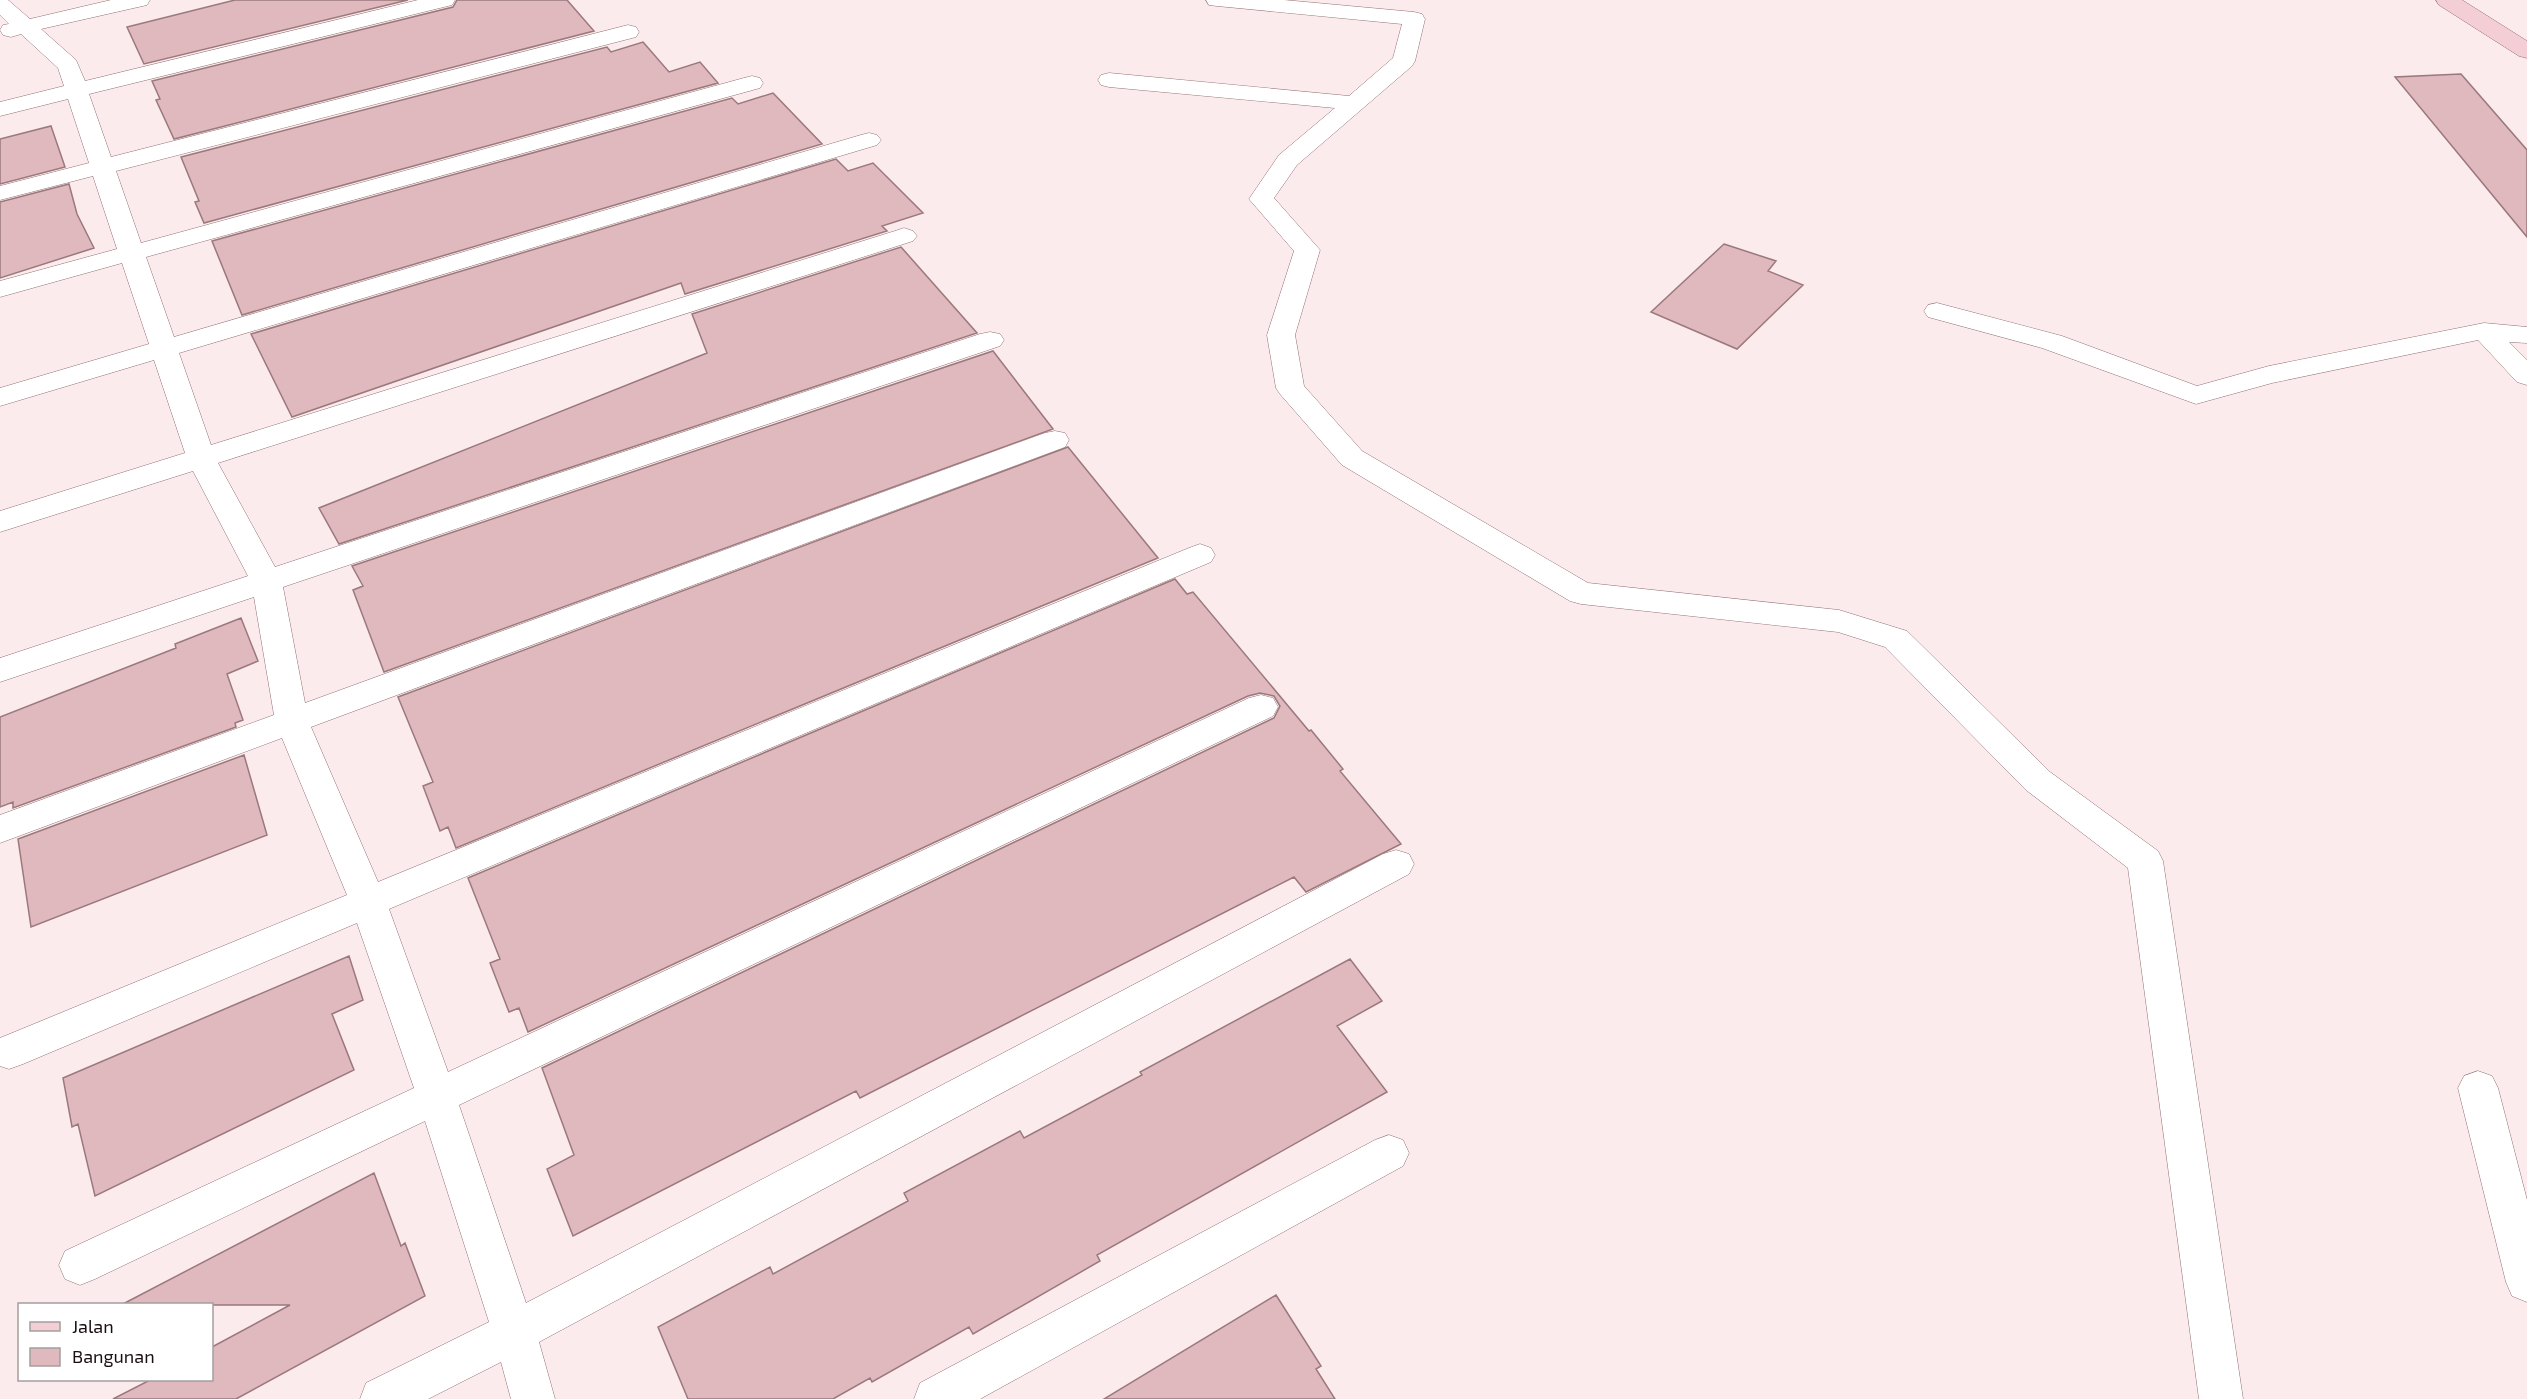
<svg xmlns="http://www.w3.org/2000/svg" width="2527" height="1399" font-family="'Exo 2',sans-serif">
  <rect width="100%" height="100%" fill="#fbebec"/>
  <path fill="#dfb9bd" stroke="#9b787c" stroke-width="1.5" d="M 235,0 L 408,0 L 144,64 L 127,27 Z
    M 457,0 L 567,0 L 594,31 L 174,139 L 156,100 L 160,99 L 152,81 L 453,7 Z
    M 643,42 L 669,72 L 700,62 L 718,83 L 204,223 L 195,202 L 199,201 L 181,157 L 607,47 L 611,52 Z
    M 2461,74 L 2527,150 L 2527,237 L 2395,77 Z
    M 773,93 L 822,144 L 242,315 L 212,241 L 732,98 L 738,104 Z
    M 51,126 L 65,167 L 0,184 L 0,139 Z
    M 836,159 L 848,171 L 873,163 L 923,213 L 882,226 L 887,231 L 685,294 L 681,283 L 292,417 L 251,334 Z
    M 69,184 L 77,214 L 94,248 L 0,278 L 0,202 Z
    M 1724,244 L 1776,261 L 1768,271 L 1803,285 L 1737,349 L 1651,312 Z
    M 901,247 L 977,333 L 339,544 L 319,508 L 707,353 L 692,314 Z
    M 993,351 L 1053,429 L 384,672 L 353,590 L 363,586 L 352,566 Z
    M 1068,447 L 1158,558 L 456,848 L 448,827 L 440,831 L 423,786 L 433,782 L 398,697 Z
    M 1175,579 L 1187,594 L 1193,592 L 1309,731 L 1311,730 L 1343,769 L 1340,771 L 1401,844 L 1306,892 L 1294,877 L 860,1098 L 856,1091 L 573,1236 L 547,1169 L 574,1155 L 542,1068 L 1274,718 L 1280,706 L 1274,696 L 1260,693 L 1248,696 L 528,1032 L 519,1008 L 509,1012 L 490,963 L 500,959 L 468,878 Z
    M 241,618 L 258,661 L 227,674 L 243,720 L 235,723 L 236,727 L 13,808 L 13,802 L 0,807 L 0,717 L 176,648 L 175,644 Z
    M 244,755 L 267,835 L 31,927 L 18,839 Z
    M 349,956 L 363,1000 L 332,1014 L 354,1070 L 95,1196 L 78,1124 L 72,1127 L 63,1078 Z
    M 1350,959 L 1382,1001 L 1337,1026 L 1387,1092 L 1097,1255 L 1100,1261 L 973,1334 L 969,1327 L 872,1382 L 870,1378 L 833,1399 L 688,1399 L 658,1327 L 770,1267 L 773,1274 L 908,1201 L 904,1193 L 1020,1131 L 1024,1138 L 1142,1075 L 1140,1072 Z
    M 374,1173 L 401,1246 L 405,1243 L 425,1296 L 236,1399 L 113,1399 L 150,1380 L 212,1380 L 212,1347 L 290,1305 L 121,1305 Z
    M 1276,1295 L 1321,1366 L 1316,1369 L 1335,1399 L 1104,1399 Z"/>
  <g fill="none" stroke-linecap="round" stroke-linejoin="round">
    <defs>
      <path id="street" d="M 0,0 L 8,0 L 30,19 L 111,0 L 150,0 L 147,5 L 41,29 L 76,60 L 85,81 L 418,0 L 455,0 L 452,5 L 89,94 L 111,157 L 628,25 L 636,27 L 639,32 L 636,37 L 116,171 L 141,243 L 744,78 L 752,76 L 760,78 L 763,83 L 760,88 L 146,257 L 174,337 L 861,135 L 869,133 L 877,135 L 881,140 L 877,145 L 179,353 L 211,445 L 895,231 L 904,228 L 913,231 L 917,236 L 913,241 L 218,463 L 275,567 L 980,334 L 990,332 L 1000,334 L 1004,340 L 1000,346 L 283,587 L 305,703 L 1045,433 L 1055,431 L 1065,433 L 1069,440 L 1065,447 L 311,727 L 378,882 L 1189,548 L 1200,544 L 1211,548 L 1215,555 L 1211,562 L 389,909 L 448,1072 L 1249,698 L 1261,695 L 1273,698 L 1278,707 L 1273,716 L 459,1105 L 526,1303 L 1383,854 L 1396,850 L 1409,854 L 1414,864 L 1409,874 L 539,1342 L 555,1399 L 511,1399 L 501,1362 L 428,1399 L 360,1399 L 366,1383 L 489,1322 L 425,1121 L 95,1279 L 80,1285 L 65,1279 L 59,1265 L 65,1251 L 414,1088 L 357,923 L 23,1064 L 9,1069 L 0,1066 L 0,1038 L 347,895 L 282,738 L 0,843 L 0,815 L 274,715 L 254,597 L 0,682 L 0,658 L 248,576 L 193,471 L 0,532 L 0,511 L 185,453 L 154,360 L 0,406 L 0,388 L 149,344 L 122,263 L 0,297 L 0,281 L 117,249 L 93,176 L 0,200 L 0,186 L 89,163 L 68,99 L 0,116 L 0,102 L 64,86 L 58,68 L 21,34 L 11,37 L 3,35 L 0,30 L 3,25 L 9,24 L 0,15 Z
        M 1206,0 L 1284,0 L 1414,12 L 1422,14 L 1425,19 L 1415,61 L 1412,66 L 1297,165 L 1274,198 L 1320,250 L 1295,335 L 1304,386 L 1362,451 L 1588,583 L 1839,610 L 1907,631 L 2050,772 L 2158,851 L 2163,861 L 2243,1399 L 2199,1399 L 2128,868 L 2026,790 L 1885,647 L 1838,632 L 1581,604 L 1570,601 L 1342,465 L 1280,394 L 1276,388 L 1267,335 L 1294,251 L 1249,199 L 1279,155 L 1335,108 L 1109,87 L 1101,85 L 1098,80 L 1101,75 L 1109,73 L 1349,96 L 1393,58 L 1402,24 L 1217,6 L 1209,5 Z
        M 1937,303 L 2062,336 L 2197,386 L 2269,366 L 2484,323 L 2527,327 L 2527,343 L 2509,342 L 2527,360 L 2527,385 L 2517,382 L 2478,340 L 2272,383 L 2196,404 L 2042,348 L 1928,317 L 1924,311 L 1928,305 Z
        M 2478,1071 L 2492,1076 L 2498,1088 L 2527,1200 L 2527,1302 L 2512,1296 L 2506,1282 L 2458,1088 L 2464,1076 Z
        M 1389,1135 L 1403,1140 L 1409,1153 L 1403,1166 L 980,1399 L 914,1399 L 920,1383 L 1375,1140 Z"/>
      <path id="secondary" d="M 2436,0 L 2462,0 L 2527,41 L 2527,58 L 2519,56 L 2439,5 Z"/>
    </defs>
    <use href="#street" stroke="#937074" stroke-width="1"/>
    <use href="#secondary" stroke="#937074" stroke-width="1"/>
    <use href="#street" fill="#fff" fill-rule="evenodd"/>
    <use href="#secondary" fill="#f4ced5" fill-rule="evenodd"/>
  </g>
  <rect x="18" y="1303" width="195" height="78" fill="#ffffff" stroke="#a49f9f" stroke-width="1.5"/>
  <rect x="30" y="1322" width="30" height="9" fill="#f4ced5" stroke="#a49f9f" stroke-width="1.5"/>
  <text x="72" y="1333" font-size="18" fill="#1b0e10">Jalan</text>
  <rect x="30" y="1348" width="30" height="18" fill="#dfb9bd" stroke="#a49f9f" stroke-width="1.5"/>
  <text x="72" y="1363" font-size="18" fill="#1b0e10">Bangunan</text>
</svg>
